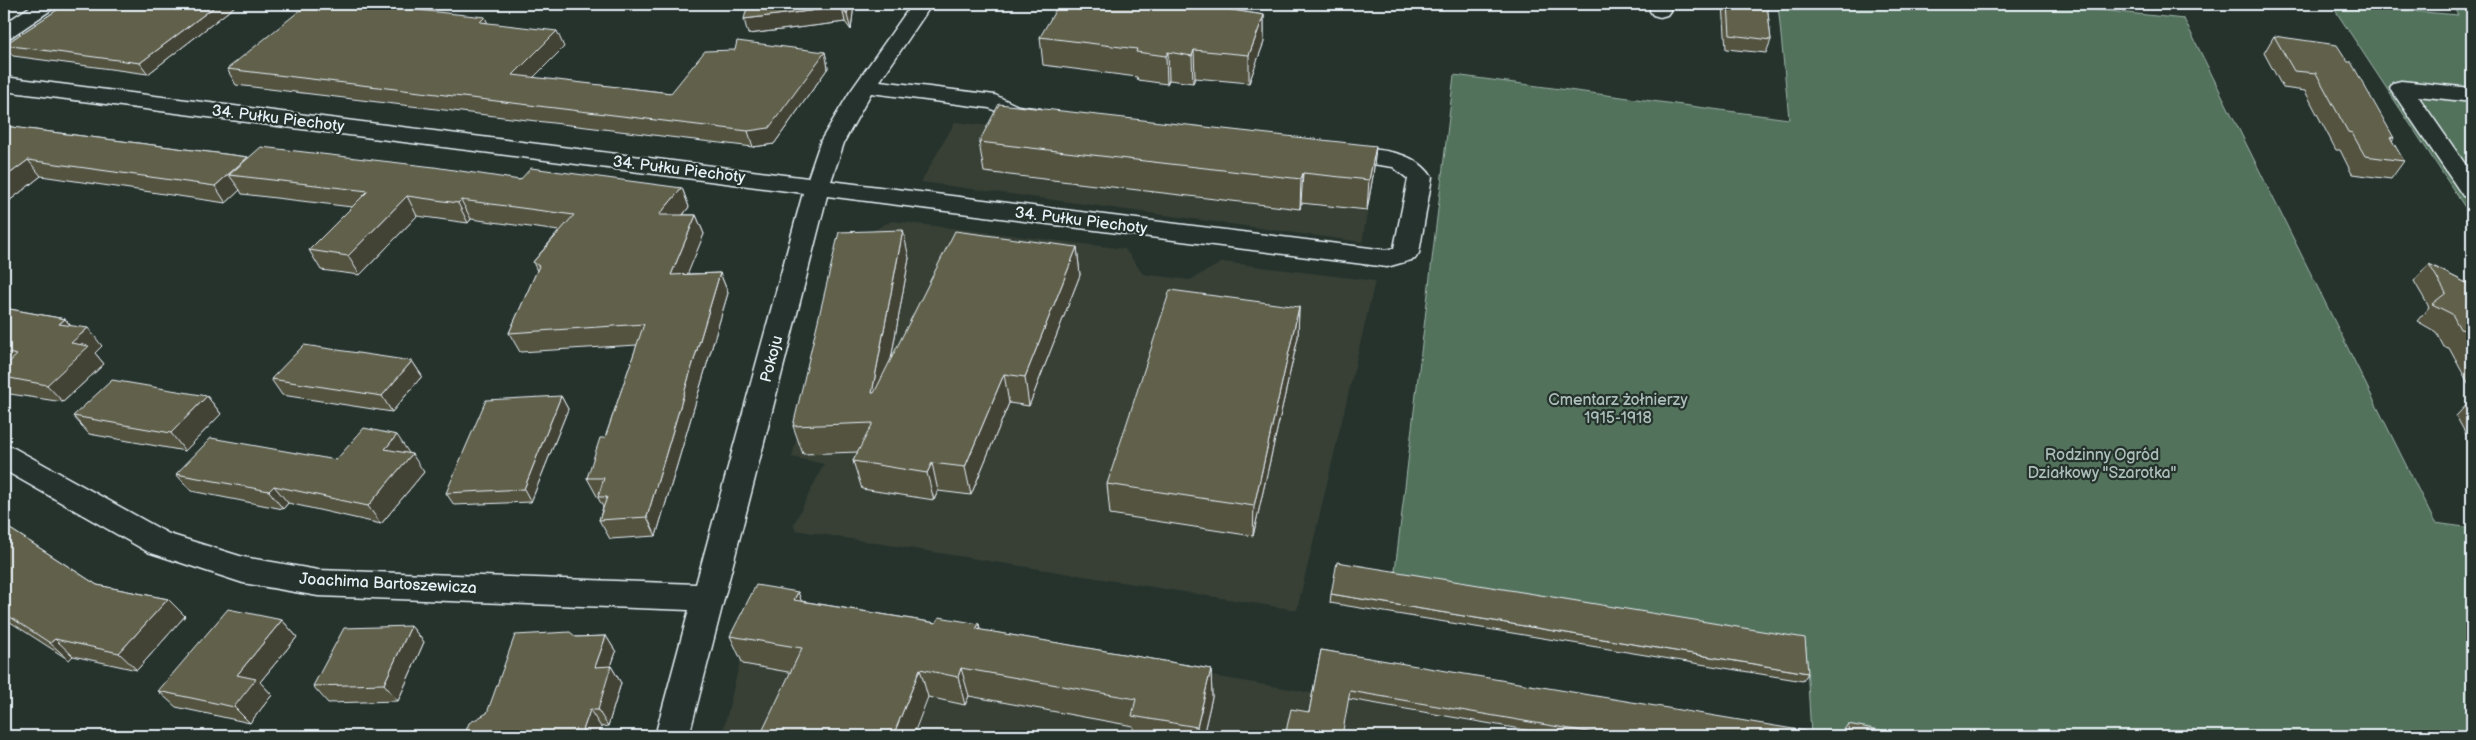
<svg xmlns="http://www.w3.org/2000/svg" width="2476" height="740" font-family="'Balsamiq Sans',sans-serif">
  <rect width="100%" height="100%" fill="#26332d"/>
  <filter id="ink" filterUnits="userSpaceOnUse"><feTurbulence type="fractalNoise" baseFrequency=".02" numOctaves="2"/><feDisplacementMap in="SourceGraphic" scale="10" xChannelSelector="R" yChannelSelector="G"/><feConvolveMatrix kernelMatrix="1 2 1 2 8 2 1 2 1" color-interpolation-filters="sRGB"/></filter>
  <g filter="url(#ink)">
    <path fill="#374036" d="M 955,122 L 1375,168 L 1362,242 L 921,182 Z
      M 892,221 L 1125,249 L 1143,274 L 1190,280 L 1223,262 L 1375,281 L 1297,610 L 795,530 L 794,524 L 824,464 L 792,457 L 841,246 Z
      M 755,599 L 1278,687 L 1551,736 L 722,736 Z"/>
    <path fill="#52725c" stroke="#9db2aa" d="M 1778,4 L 2043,4 L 2184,19 L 2435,523 L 2472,528 L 2472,736 L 1811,736 L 1806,647 L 1394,579 L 1454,75 L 1789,119 Z
      M 2331,4 L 2458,15 L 2451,4 L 2472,4 L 2472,218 Z"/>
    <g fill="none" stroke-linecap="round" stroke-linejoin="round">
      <defs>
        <path id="street" d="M 34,4 L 57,4 L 54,8 L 11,37 L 4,39 L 4,24 Z
          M 912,4 L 932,4 L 880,81 L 995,95 L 1018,106 L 1041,109 L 1044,114 L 1041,119 L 1033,121 L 1013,119 L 989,108 L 871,93 L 845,140 L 831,181 L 1386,250 L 1394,248 L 1408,179 L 1393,167 L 1331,158 L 1327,153 L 1331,148 L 1339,146 C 1371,150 1412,147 1432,177 L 1419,253 L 1415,259 L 1387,267 L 827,196 L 689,736 L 655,736 L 689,610 L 318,596 L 243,583 L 148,552 L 4,470 L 4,445 L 14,448 L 169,534 L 243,557 L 318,570 L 696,584 L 803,193 L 4,91 L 4,77 L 808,178 L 821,140 L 850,92 Z
          M 1650,4 L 1670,4 L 1670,11 L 1667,15 L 1660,17 L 1653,15 L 1650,11 Z
          M 2401,81 L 2472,88 L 2472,102 L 2418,96 L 2472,174 L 2472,199 L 2463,196 L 2390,88 L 2393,83 Z"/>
      </defs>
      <use href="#street" stroke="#e8f1f8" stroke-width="3"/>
      <use href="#street" fill="#26332d" fill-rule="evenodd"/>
    </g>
    <path fill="#535340" stroke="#e8f1f8" d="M 66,4 L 232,4 L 234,7 L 148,74 L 13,56 L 4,45 Z
      M 854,4 L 851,30 L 845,22 L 748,34 Z
      M 1723,4 L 1767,4 L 1771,40 L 1766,53 L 1726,49 Z
      M 1215,7 L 1264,15 L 1264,42 L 1249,83 L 1195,78 L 1193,83 L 1169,80 L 1167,84 L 1138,80 L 1137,77 L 1043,65 L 1040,37 Z
      M 485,17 L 487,23 L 564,47 L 533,78 L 671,93 L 825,52 L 828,68 L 774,144 L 753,147 L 236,85 L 227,69 Z
      M 2274,36 L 2394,138 L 2392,141 L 2404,161 L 2391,179 L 2352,174 L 2340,150 L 2336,150 L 2305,91 L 2283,88 L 2264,53 Z
      M 4,126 L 248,157 L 248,158 L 520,180 L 682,188 L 689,207 L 683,215 L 696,215 L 704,234 L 687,274 L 720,273 L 728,293 L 656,536 L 610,539 L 599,520 L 603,507 L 587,478 L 605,438 L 637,345 L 520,352 L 509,333 L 537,271 L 533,262 L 559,231 L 471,219 L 468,223 L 417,216 L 360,275 L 321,270 L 309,250 L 352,207 L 242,194 L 240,190 L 226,203 L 41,176 L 4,205 Z
      M 979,142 L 1376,146 L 1373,176 L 1367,210 L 1301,203 L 1300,209 L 984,172 Z
      M 1077,247 L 1080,275 L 1029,406 L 1009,403 L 971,495 L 938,491 L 934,500 L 862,489 L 853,461 L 858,452 L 803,454 L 793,426 L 909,258 L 891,359 Z
      M 2429,264 L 2472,286 L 2472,390 L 2449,348 L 2444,347 L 2436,332 L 2417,321 L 2429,307 L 2414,281 Z
      M 1299,307 L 1298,337 L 1253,536 L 1110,514 L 1107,484 Z
      M 4,308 L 65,319 L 71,326 L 102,346 L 95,353 L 104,364 L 63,402 L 10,394 L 4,387 Z
      M 412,361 L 422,376 L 392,412 L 282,395 L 271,379 Z
      M 207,396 L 221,414 L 185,451 L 89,434 L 73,416 Z
      M 561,396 L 568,409 L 531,502 L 454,505 L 446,493 Z
      M 2472,399 L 2472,445 L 2456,416 Z
      M 409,453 L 408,454 L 424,472 L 381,524 L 288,503 L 283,509 L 191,491 L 176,474 L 336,460 Z
      M 4,525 L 97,585 L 168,599 L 185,616 L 137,670 L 73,656 L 69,660 L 4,618 Z
      M 798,592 L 801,601 L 936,623 L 979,624 L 980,630 L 1211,669 L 1212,697 L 1203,736 L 1134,736 L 1133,726 L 969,696 L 965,705 L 928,697 L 743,664 L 730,636 Z
      M 1331,594 L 1808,673 L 1803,681 L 1330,603 Z
      M 282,620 L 297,637 L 260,682 L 272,695 L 250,723 L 176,707 L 158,691 Z
      M 411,626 L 424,642 L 398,701 L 328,703 L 313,686 Z
      M 606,636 L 616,652 L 611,666 L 621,683 L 608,726 L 601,727 L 598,736 L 464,736 L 487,713 L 576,637 Z
      M 1321,650 L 1811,736 L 1560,736 L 1349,699 L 1309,712 Z
      M 1848,724 L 1886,736 L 1843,736 L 1842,733 Z"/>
    <path fill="#434334" stroke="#e8f1f8" d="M 218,4 L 232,4 L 234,7 L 148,74 L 140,63 Z
      M 849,4 L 854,4 L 851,30 L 847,15 Z
      M 842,7 L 845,22 L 748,34 L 744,19 Z
      M 1264,15 L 1264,42 L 1249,83 L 1249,55 Z
      M 485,17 L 492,33 L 480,22 Z
      M 557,31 L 564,47 L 520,91 L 513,75 Z
      M 1194,50 L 1195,78 L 1193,83 L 1192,56 Z
      M 825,52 L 828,68 L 774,144 L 753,147 L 748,131 Z
      M 1168,52 L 1169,80 L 1167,84 L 1166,56 Z
      M 1376,146 L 1373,176 L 1367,210 L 1369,180 Z
      M 248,157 L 258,174 L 229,175 L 240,190 L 226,203 L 215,186 Z
      M 28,160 L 41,176 L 4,205 L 4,178 Z
      M 1303,173 L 1301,203 L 1300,209 L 1301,179 Z
      M 682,188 L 689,207 L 667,235 L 659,215 Z
      M 407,196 L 417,216 L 360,275 L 348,256 Z
      M 461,200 L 471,219 L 468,223 L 458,203 Z
      M 696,215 L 704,234 L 679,295 L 671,275 Z
      M 903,230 L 909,258 L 880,421 L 872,393 Z
      M 1077,247 L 1080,275 L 1029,406 L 1025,377 Z
      M 720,273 L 728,293 L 656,536 L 647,517 Z
      M 1299,307 L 1298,337 L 1253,536 L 1254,506 Z
      M 65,319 L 79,336 L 88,328 L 102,346 L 95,353 L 104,364 L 63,402 L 47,385 L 71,343 L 59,324 Z
      M 412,361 L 422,376 L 392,412 L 382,396 Z
      M 1004,374 L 1009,403 L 971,495 L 965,467 Z
      M 207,396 L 221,414 L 185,451 L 171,433 Z
      M 561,396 L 568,409 L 531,502 L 524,489 Z
      M 397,435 L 409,453 L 397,467 L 385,449 Z
      M 412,454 L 424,472 L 381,524 L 368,506 Z
      M 932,463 L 938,491 L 934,500 L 927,473 Z
      M 274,486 L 288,503 L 283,509 L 269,491 Z
      M 798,592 L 809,621 L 794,600 Z
      M 168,599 L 185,616 L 137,670 L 119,653 Z
      M 282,620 L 297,637 L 260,682 L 272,695 L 250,723 L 234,707 L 237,675 Z
      M 979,624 L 986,653 L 976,629 Z
      M 411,626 L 424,642 L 398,701 L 384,684 Z
      M 606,636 L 616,652 L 611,666 L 621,683 L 608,726 L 598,710 L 595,667 Z
      M 55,639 L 73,656 L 69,660 L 50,643 Z
      M 961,668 L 969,696 L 965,705 L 958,677 Z
      M 920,669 L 928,697 L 913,736 L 893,736 Z
      M 1211,669 L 1212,697 L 1203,736 L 1198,736 L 1197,727 Z
      M 590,710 L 601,727 L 598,736 L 581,736 Z"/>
    <path fill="#60604b" stroke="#e8f1f8" d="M 66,4 L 218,4 L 140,63 L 4,45 Z
      M 308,4 L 359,4 L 485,17 L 480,22 L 557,31 L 513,75 L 671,93 L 705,51 L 735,50 L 737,41 L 825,52 L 769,128 L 748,131 L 227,69 Z
      M 748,4 L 849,4 L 847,15 L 842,7 L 744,19 Z
      M 1059,4 L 1215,4 L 1213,7 L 1264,15 L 1249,55 L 1194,50 L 1192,56 L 1168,52 L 1166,56 L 1136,52 L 1137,49 L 1040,37 Z
      M 1728,4 L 1767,4 L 1771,40 L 1730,35 Z
      M 2274,36 L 2337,45 L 2348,62 L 2351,62 L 2394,138 L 2390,137 L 2404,161 L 2365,156 L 2352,133 L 2348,132 L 2316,73 L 2294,71 Z
      M 999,104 L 1376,146 L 1369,180 L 1303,173 L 1301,179 L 979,142 Z
      M 4,126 L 248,157 L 215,186 L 28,160 L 4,178 Z
      M 261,147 L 434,167 L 520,180 L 531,168 L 682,188 L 659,215 L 696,215 L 671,275 L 720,273 L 647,517 L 599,520 L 607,497 L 598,497 L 604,478 L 587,478 L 600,438 L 605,438 L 644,324 L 509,333 L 539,266 L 533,262 L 574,215 L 461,200 L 458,203 L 407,196 L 348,256 L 309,250 L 368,191 L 229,175 Z
      M 903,230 L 872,393 L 874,393 L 955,231 L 1077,247 L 1025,377 L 1004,374 L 965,467 L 932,463 L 927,473 L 853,461 L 873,423 L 793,426 L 839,232 Z
      M 2429,264 L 2472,286 L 2472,343 L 2465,330 L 2460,329 L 2452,314 L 2432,304 L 2446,293 Z
      M 1170,290 L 1299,307 L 1254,506 L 1107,484 Z
      M 4,308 L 65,319 L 59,324 L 88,328 L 71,343 L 89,346 L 47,385 L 4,377 L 4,367 L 17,355 L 4,352 Z
      M 304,345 L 412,361 L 382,396 L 271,379 Z
      M 112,380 L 207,396 L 171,433 L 73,416 Z
      M 561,396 L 524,489 L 446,493 L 486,400 Z
      M 364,428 L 397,435 L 385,449 L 412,454 L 368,506 L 274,486 L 269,491 L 176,474 L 211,438 L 336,460 Z
      M 4,525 L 97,585 L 168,599 L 119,653 L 55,639 L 50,643 L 4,613 Z
      M 1337,562 L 1805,638 L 1808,673 L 1331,594 Z
      M 756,585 L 798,592 L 794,600 L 936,623 L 939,617 L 979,624 L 976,629 L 1211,669 L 1197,727 L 1132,716 L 1136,699 L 961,668 L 958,677 L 920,669 L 893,736 L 760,736 L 802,648 L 730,636 Z
      M 228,609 L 282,620 L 237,675 L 256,679 L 234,707 L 158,691 Z
      M 411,626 L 384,684 L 313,686 L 344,628 Z
      M 570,632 L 576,637 L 606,636 L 595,667 L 611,666 L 598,710 L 590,710 L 581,736 L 464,736 L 469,723 L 487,713 L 515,635 Z
      M 1321,650 L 1811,732 L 1811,736 L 1611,736 L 1350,691 L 1342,736 L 1285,736 L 1291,709 L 1309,712 Z
      M 1848,724 L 1885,731 L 1886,736 L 1849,736 Z"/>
  </g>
  <g text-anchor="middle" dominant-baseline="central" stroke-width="4.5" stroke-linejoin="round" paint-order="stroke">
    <g font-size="16" fill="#e8f1f8" stroke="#26332d">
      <text transform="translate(278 119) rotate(7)">34. Pułku Piechoty</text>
      <text transform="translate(679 170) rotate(7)">34. Pułku Piechoty</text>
      <text transform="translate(1081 221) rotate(7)">34. Pułku Piechoty</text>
      <text transform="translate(772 359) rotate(-75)">Pokoju</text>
      <text transform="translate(388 584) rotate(3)">Joachima Bartoszewicza</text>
    </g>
    <g font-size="16" fill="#acbeba" stroke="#26332d">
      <text x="1618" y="400">Cmentarz żołnierzy<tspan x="1618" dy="18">1915-1918</tspan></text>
      <text x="2102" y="455">Rodzinny Ogród<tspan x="2102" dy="18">Działkowy "Szarotka"</tspan></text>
    </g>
  </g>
  <rect width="2476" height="740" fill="none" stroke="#26332d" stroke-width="20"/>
  <rect x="10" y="10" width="2456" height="720" fill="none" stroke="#e8f1f8" stroke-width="2" filter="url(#ink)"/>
</svg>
